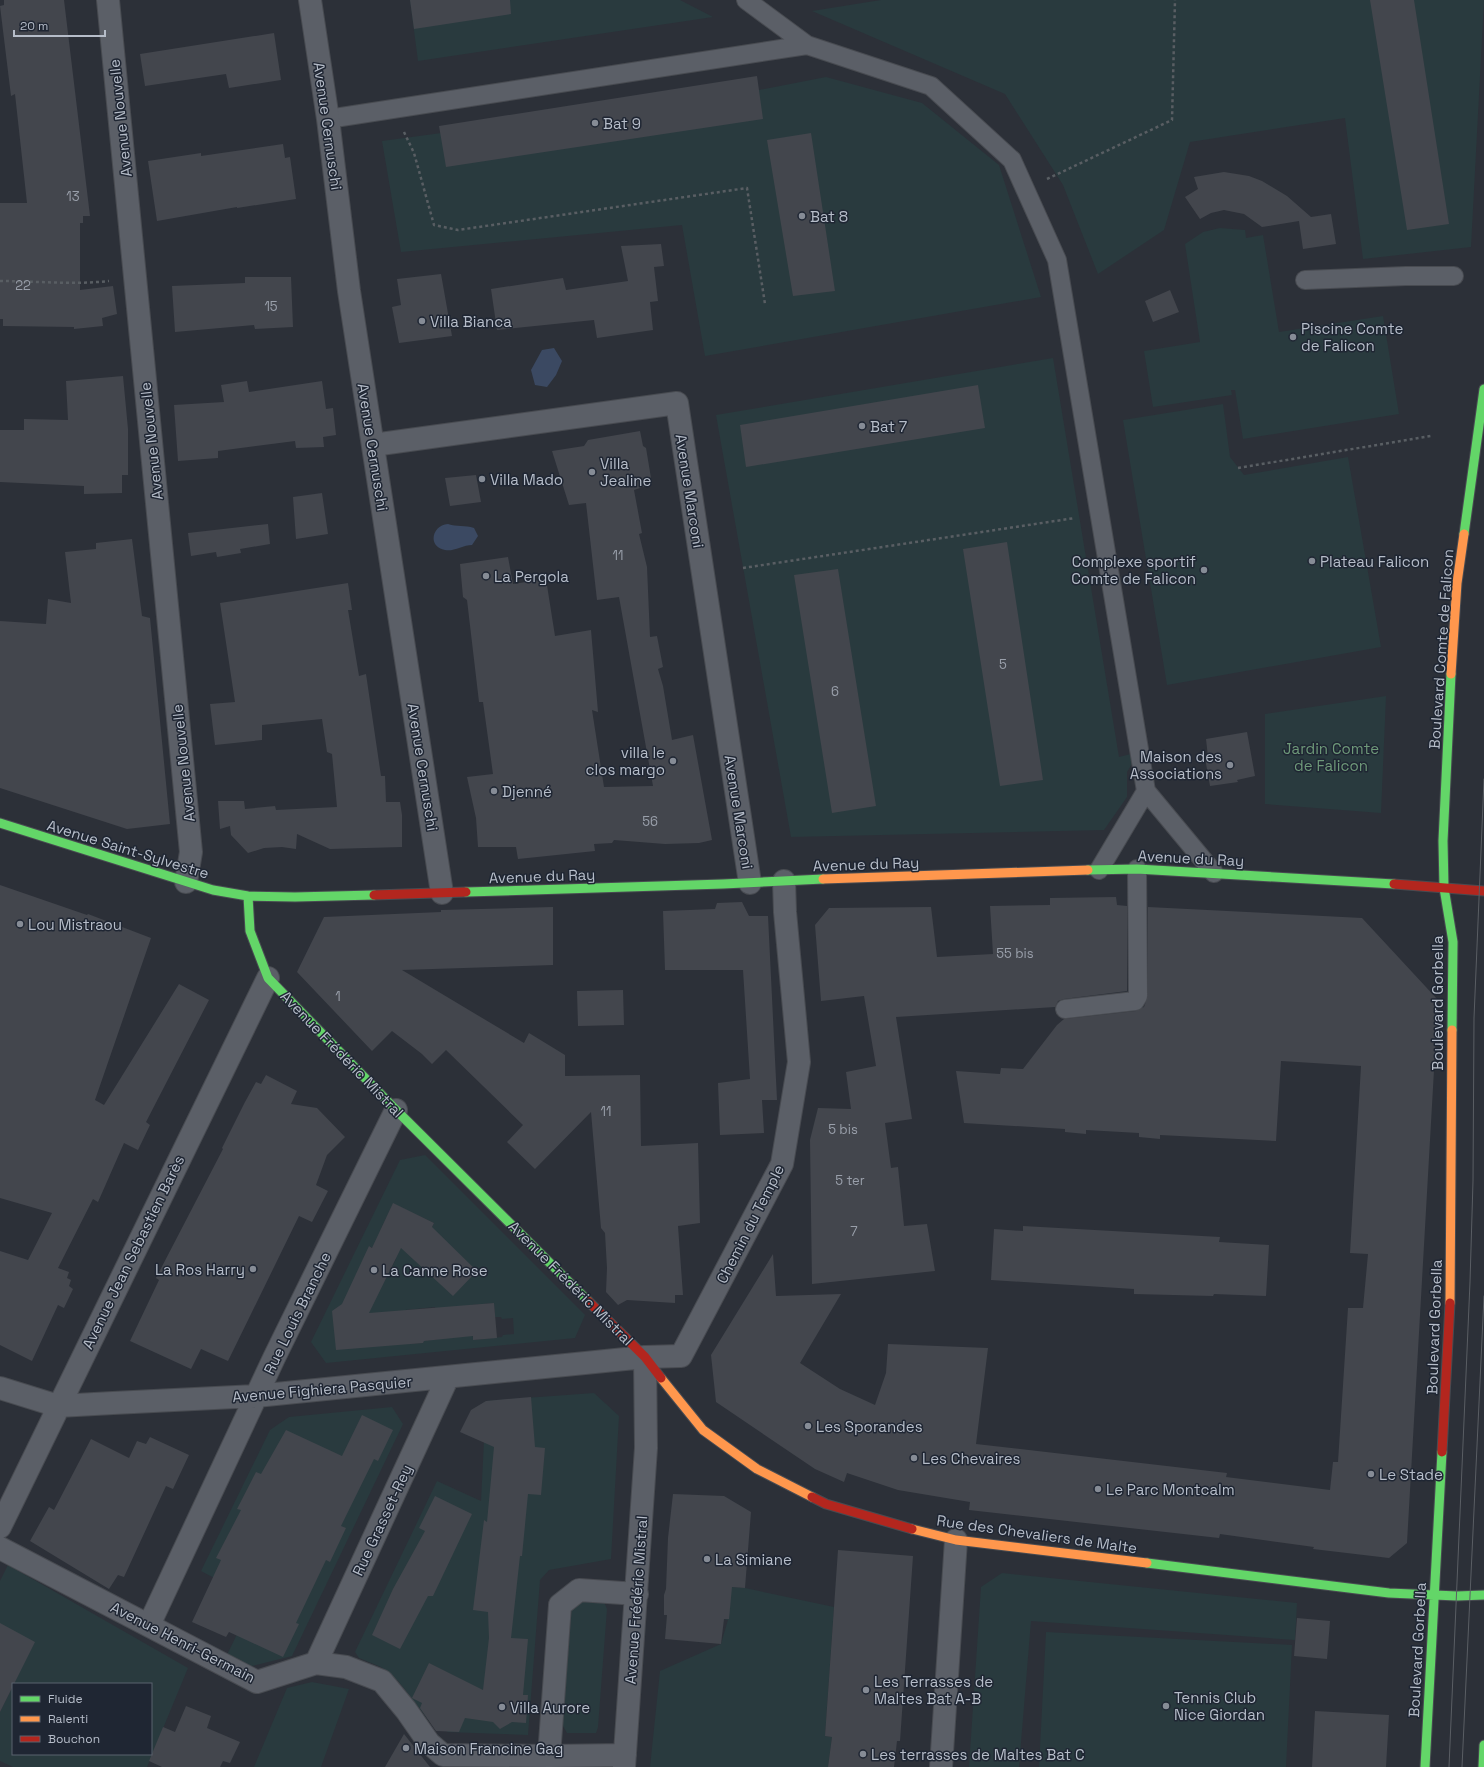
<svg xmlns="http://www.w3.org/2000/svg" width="1484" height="1767" font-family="'Space Grotesk',sans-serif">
  <rect width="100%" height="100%" fill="#2c3038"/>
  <path fill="#293a3e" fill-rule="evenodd" d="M 410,0 L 680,0 L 713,17 L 418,61 Z
    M 881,0 L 1484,0 L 1471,247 L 1363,259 L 1345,118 L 1190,142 L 1164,230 L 1098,274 L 1063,185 L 1005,94 L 812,11 Z
    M 826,77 L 922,103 L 999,165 L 1041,297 L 705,356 L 682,225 L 401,252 L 382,141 L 754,91 Z
    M 1220,228 L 1245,230 L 1246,238 L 1263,235 L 1279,332 L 1383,316 L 1399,414 L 1243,439 L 1235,390 L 1231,390 L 1232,395 L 1153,407 L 1144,351 L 1200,342 L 1185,244 L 1203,232 Z
    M 1053,358 L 1119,757 L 1139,752 L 1127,772 L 1127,797 L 1104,830 L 791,837 L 716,415 Z
    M 1223,404 L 1230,457 L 1244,475 L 1348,457 L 1381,647 L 1167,685 L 1123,420 Z
    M 1386,696 L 1381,813 L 1265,804 L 1265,714 Z
    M 425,1155 L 585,1315 L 575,1338 L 326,1363 L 311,1342 L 400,1160 ZM 393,1204 L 434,1223 L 426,1239 L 381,1229 ZM 369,1246 L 396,1259 L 378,1293 ZM 494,1303 L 495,1317 L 501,1317 L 502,1319 L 513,1318 L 514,1334 L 503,1335 L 502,1337 L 473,1340 L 471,1305 ZM 435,1307 L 438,1339 L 424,1341 L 423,1343 L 407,1344 L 405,1310 Z
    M 594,1393 L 619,1416 L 611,1559 L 549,1570 L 540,1580 L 528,1735 L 447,1732 L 449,1727 L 430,1722 L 398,1681 L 381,1667 L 359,1658 L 355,1652 L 437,1481 L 481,1501 L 486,1401 Z
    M 392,1407 L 403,1424 L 292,1656 L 244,1668 L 225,1659 L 254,1599 L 201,1571 L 270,1430 L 289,1417 Z
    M 8,1565 L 188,1668 L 147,1767 L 13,1767 L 0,1761 L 0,1712 L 13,1686 L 13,1754 L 151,1754 L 151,1684 L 14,1684 L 0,1638 L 0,1581 Z
    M 1002,1573 L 1297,1603 L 1295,1640 L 1031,1621 L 1019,1767 L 969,1767 L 981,1587 Z
    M 732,1587 L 745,1588 L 834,1607 L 825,1736 L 832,1737 L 828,1767 L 650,1767 L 660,1671 L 721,1644 L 728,1620 L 724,1619 Z
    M 580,1600 L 604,1602 L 607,1609 L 598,1727 L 596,1733 L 567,1733 L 562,1724 L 572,1607 Z
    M 1046,1632 L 1292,1645 L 1286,1767 L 1039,1767 Z
    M 312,1682 L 349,1689 L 321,1767 L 254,1767 L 287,1688 Z"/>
  <path fill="#3b4962" d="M 554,348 L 562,361 L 556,375 L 547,387 L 535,385 L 531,370 L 542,350 Z
    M 448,524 C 457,527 465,525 474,528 L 478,536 L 472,545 C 463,545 453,552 445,550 C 427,547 432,525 448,524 Z"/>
  <path fill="#43464d" d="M 4,0 L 64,0 L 90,216 L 83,216 L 83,223 L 80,223 L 80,290 L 113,286 L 117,314 L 102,318 L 103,326 L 74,329 L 74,327 L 3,326 L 3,319 L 0,319 L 0,203 L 27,203 L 15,94 L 11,96 L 0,6 L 4,5 Z
    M 410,0 L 510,0 L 511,14 L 414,29 Z
    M 1370,0 L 1414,0 L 1449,224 L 1407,230 Z
    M 274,33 L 281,80 L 229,88 L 226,74 L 145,86 L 140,54 Z
    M 757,76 L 763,119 L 446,167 L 439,126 Z
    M 811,133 L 835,291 L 793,296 L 767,140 Z
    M 283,144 L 285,158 L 290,157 L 296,199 L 237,208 L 237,207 L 157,221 L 148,161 L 201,153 L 201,156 Z
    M 1224,172 L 1249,176 L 1262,181 L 1287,196 L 1311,217 L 1331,214 L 1336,244 L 1303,249 L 1299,221 L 1262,227 L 1244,214 L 1224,210 L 1211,213 L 1200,219 L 1185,197 L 1198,189 L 1194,177 Z
    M 661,244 L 664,266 L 654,267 L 658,301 L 650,302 L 653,330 L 597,338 L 594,320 L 497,330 L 491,289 L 563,278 L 566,290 L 628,281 L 621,246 Z
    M 441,274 L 452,336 L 399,343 L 392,307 L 401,305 L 397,279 Z
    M 245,277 L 291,277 L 293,327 L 255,329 L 254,325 L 175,332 L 172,286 L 245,283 Z
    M 1170,290 L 1179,312 L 1153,322 L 1145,301 Z
    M 123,376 L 128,429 L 128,475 L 122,475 L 122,493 L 84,494 L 84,486 L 0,482 L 0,430 L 24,430 L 24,419 L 68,420 L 66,381 Z
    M 247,381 L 249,392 L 322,381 L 326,409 L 333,408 L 336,435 L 323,437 L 324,447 L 296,448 L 295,441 L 218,451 L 218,458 L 178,461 L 174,405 L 224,402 L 221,385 Z
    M 978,385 L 985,428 L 746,467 L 740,425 Z
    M 640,431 L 643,446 L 646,448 L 652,484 L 634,490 L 642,533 L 639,534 L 647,567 L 650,637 L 657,636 L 663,667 L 658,669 L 663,686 L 672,740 L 693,735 L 712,840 L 699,843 L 665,844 L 614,840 L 612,843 L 594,844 L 595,851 L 518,859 L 516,847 L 478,847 L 476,818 L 467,777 L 493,774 L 483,702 L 479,702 L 467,600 L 463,597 L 460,564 L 508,557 L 513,584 L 546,579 L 555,636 L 591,630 L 598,712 L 592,710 L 604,787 L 653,786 L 619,597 L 597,600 L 586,503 L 569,505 L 552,451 L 584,446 L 588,440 Z
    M 476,475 L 481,502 L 450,506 L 445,478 Z
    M 322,493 L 328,534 L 296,539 L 293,497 Z
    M 268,524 L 270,544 L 240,549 L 241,553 L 217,557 L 216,552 L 191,556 L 188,533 Z
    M 132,539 L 142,616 L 150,618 L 170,824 L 127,829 L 0,788 L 0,621 L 46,624 L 48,599 L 71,603 L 65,552 L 96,549 L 96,543 Z
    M 1007,542 L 1043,780 L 1000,786 L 963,549 Z
    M 838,569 L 876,806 L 832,813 L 794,575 Z
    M 348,583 L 352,610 L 348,610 L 359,676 L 366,674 L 381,776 L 385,776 L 386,802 L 400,802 L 402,815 L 402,847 L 330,849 L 297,834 L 296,849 L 282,847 L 264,848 L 248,853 L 231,835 L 230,826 L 220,829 L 218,801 L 244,801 L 245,809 L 275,806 L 276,810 L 337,807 L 332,754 L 327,752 L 322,719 L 262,725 L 262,740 L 215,745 L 210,704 L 235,702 L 220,603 Z
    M 1247,732 L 1255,776 L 1237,780 L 1238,782 L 1210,786 L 1205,758 L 1208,757 L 1206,739 Z
    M 0,885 L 87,915 L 88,914 L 151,938 L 95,1100 L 104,1105 L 179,984 L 209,1000 L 146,1122 L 150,1125 L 138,1150 L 124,1143 L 98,1202 L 93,1199 L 58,1268 L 69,1272 L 67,1278 L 71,1280 L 69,1286 L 73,1289 L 64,1308 L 58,1305 L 32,1361 L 0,1345 L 0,1251 L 28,1260 L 52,1213 L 0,1198 Z
    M 1116,897 L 1117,905 L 1127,906 L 1127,991 L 1064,999 L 1058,1001 L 1055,1007 L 896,1017 L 912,1119 L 885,1123 L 891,1168 L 898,1167 L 904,1226 L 927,1224 L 935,1271 L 812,1284 L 810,1140 L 818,1108 L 851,1109 L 846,1072 L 876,1066 L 864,996 L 821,1001 L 815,925 L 829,908 L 931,907 L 937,957 L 993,954 L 990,906 L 1050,905 L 1050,898 Z
    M 742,902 L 749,916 L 768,916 L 777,1100 L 762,1100 L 764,1133 L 720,1135 L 718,1083 L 750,1079 L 743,970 L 665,970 L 663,911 L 715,909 L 717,903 Z
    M 553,907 L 553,965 L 402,970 L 524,1043 L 529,1033 L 565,1055 L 565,1076 L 640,1075 L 641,1146 L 698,1143 L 700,1223 L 678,1226 L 683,1295 L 675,1295 L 675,1303 L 627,1300 L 618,1305 L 606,1292 L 607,1268 L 605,1233 L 601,1228 L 591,1112 L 535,1169 L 507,1142 L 523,1125 L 446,1050 L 432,1064 L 422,1054 L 392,1031 L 372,1051 L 297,972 L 324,917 L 441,912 L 441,910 Z
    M 1148,907 L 1362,918 L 1438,1000 L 1407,1543 L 1389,1558 L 1313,1549 L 1314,1547 L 1220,1534 L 1219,1538 L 969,1510 L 970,1502 L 898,1490 L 847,1473 L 844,1482 L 815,1469 L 716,1402 L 711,1355 L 773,1254 L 776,1296 L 841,1294 L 800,1363 L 840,1389 L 875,1405 L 886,1373 L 888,1344 L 988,1348 L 976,1444 L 1227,1473 L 1226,1477 L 1330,1490 L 1333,1462 L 1338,1462 L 1348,1308 L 1363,1308 L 1368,1254 L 1350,1253 L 1361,1066 L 1281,1061 L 1276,1141 L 1160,1135 L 1160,1139 L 1139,1137 L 1139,1133 L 1086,1130 L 1086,1134 L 1065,1132 L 1065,1129 L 964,1123 L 956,1071 L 1000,1074 L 1001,1068 L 1023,1069 L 1057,1025 L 1064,1019 L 1136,1011 L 1144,1007 L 1148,996 Z
    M 623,990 L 624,1025 L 578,1026 L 577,991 Z
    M 266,1075 L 297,1091 L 291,1104 L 317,1108 L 345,1137 L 327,1155 L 316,1185 L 328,1191 L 312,1222 L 299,1216 L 228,1361 L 201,1349 L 191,1369 L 130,1341 L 159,1280 L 156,1278 L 223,1149 L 222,1148 L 245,1102 L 256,1082 L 261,1084 Z
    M 393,1203 L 434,1223 L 432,1227 L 477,1271 L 453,1296 L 401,1248 L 369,1313 L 494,1303 L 497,1338 L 473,1340 L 473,1336 L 424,1341 L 423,1343 L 336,1350 L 332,1311 L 342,1304 L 369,1246 L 372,1248 Z
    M 1023,1226 L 1220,1237 L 1219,1242 L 1269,1245 L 1266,1296 L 1214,1294 L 1213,1296 L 1134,1294 L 1134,1289 L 991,1280 L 994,1229 L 1023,1231 Z
    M 531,1397 L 535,1447 L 545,1448 L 541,1495 L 528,1494 L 522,1556 L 520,1556 L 511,1638 L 528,1639 L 523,1695 L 528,1695 L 526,1723 L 512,1722 L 500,1729 L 493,1722 L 465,1718 L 459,1732 L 436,1731 L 420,1708 L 422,1703 L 412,1698 L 429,1663 L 483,1690 L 489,1638 L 488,1612 L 473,1610 L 484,1520 L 487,1522 L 494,1447 L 460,1432 L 471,1410 L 486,1401 Z
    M 362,1415 L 393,1430 L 378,1461 L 374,1459 L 341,1526 L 346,1528 L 330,1562 L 326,1560 L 296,1623 L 299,1624 L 283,1657 L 229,1632 L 226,1637 L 192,1622 L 221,1560 L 216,1558 L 241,1510 L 237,1509 L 256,1472 L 261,1474 L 286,1430 L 342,1456 Z
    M 150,1437 L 189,1455 L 173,1489 L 166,1486 L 124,1577 L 118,1575 L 109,1589 L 30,1541 L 49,1507 L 54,1510 L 91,1439 L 129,1458 L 137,1441 L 146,1444 Z
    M 673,1494 L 724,1496 L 751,1512 L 745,1588 L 732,1587 L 729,1619 L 724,1619 L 721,1644 L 665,1639 L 667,1615 L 664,1615 L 664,1595 L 666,1589 L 668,1538 Z
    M 435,1496 L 472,1514 L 433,1596 L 428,1596 L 400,1649 L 372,1635 L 393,1589 L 425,1531 L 419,1528 Z
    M 838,1550 L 913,1556 L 900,1741 L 897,1741 L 894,1767 L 828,1767 L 832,1737 L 825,1736 Z
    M 1297,1618 L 1330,1621 L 1327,1659 L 1294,1656 Z
    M 0,1623 L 35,1642 L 0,1712 Z
    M 186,1706 L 211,1716 L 207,1728 L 240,1742 L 230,1763 L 223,1761 L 220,1767 L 162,1767 L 149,1761 L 163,1727 L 175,1732 Z
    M 1315,1711 L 1389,1715 L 1386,1767 L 1312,1767 Z
    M 404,1734 L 430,1767 L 385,1767 Z"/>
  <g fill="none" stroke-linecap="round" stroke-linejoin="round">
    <defs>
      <path id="lane" d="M 807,45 L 931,86 L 1012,160 L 1057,260 L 1146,791 L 1214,873
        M 328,119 L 807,45 L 746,0
        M 1305,280 L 1406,276 L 1454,276
        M 1099,870 L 1146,791
        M 1065,1009 L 1135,1001 L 1138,996 L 1137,869"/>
      <path id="street" d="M 108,0 L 191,852 L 186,882
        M 310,0 L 328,119 L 349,291 L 442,893
        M 373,445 L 677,403 L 750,883
        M 0,1388 L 58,1406 L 113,1403 L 256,1396 L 645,1357 L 681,1356 L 782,1164 L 799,1062 L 785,912 L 784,881
        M 0,1527 L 268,978
        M 0,1548 L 257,1682 L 316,1663 L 346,1667 L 382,1681 L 406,1710 L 429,1743 L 443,1755 L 549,1756 L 625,1755
        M 149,1625 L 274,1358 L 396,1110
        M 316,1663 L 448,1377
        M 549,1756 L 560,1605 L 579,1590 L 637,1594
        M 624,1767 L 646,1448 L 645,1357
        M 941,1767 L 956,1540"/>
      <path id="fast" d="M 1464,534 L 1484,389
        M 1451,674 L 1443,841 L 1444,888 L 1453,942 L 1452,1030
        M 0,823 L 213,890 L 248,896 L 295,897 L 374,895
        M 1088,870 L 1137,869 L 1394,884
        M 466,892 L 723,884 L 823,879
        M 248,896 L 250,931 L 268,978 L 396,1110 L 588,1301
        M 1147,1563 L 1389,1593 L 1457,1596 L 1484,1595
        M 1425,1767 L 1442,1452
        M 1483,1767 L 1484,1745"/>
      <path id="slow" d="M 1451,674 L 1457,583 L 1464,534
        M 823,879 L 1088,870
        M 1450,1303 L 1452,1030
        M 661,1378 L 703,1430 L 757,1469 L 812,1497
        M 912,1529 L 956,1540 L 1147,1563"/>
      <path id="jam" d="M 1394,884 L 1484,891
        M 374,895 L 466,892
        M 588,1301 L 645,1357 L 661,1378
        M 1442,1452 L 1450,1303
        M 812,1497 L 826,1504 L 912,1529"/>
    </defs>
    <use href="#lane" stroke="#484b51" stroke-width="20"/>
    <use href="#street" stroke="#484b51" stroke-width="24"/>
    <use href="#fast" stroke="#484b51" stroke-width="11"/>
    <use href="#slow" stroke="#484b51" stroke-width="11"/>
    <use href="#jam" stroke="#484b51" stroke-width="11"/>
    <path stroke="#595e63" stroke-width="2.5" stroke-dasharray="3 3" stroke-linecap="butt" d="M 404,132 L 414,153 L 434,225 L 458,230 L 747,188 L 765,304
      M 1047,179 L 1172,120 L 1175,0
      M 0,281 C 36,281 73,285 109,281
      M 1238,468 L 1431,436
      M 743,568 L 1075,518"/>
    <use href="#lane" stroke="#5b5f67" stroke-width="18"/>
    <use href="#street" stroke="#5b5f67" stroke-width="22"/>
    <use href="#fast" stroke="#63d668" stroke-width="9"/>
    <use href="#slow" stroke="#ff974d" stroke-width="9"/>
    <use href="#jam" stroke="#b3261e" stroke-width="9"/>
    <path stroke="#5a5e64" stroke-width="1" d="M 1449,1767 L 1470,1282 L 1473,1181 L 1474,1018 L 1484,779
      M 1462,1767 L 1484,1296"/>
  </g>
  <g fill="#868c96" stroke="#1f2633" stroke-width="1.5">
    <circle cx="595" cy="123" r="4"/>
    <circle cx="802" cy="216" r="4"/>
    <circle cx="422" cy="321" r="4"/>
    <circle cx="1293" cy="337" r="4"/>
    <circle cx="862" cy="426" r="4"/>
    <circle cx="592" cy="472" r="4"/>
    <circle cx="482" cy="479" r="4"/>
    <circle cx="1312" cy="561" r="4"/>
    <circle cx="1204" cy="570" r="4"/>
    <circle cx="486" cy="576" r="4"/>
    <circle cx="673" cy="761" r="4"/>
    <circle cx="1230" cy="765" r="4"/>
    <circle cx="494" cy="791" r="4"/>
    <circle cx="20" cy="924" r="4"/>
    <circle cx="253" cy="1269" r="4"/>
    <circle cx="374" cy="1270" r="4"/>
    <circle cx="808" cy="1426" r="4"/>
    <circle cx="914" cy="1458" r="4"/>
    <circle cx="1371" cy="1474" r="4"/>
    <circle cx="1098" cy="1489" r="4"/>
    <circle cx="707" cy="1559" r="4"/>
    <circle cx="866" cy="1690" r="4"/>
    <circle cx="1166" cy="1706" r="4"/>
    <circle cx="502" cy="1707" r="4"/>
    <circle cx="406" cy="1748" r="4"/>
    <circle cx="863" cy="1754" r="4"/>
  </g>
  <g text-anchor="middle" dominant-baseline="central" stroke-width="3" stroke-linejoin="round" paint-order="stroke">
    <g font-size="13" fill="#999faa">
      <text x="73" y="196">13</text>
      <text x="23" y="285">22</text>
      <text x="271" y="306">15</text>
      <text x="618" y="555">11</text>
      <text x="1003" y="664">5</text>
      <text x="835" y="691">6</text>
      <text x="650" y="821">56</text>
      <text x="1015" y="953">55 bis</text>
      <text x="338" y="996">1</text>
      <text x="606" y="1111">11</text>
      <text x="843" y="1129">5 bis</text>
      <text x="850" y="1180">5 ter</text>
      <text x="854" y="1231">7</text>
    </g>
    <g font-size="15" fill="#b6bdc9" stroke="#1f2633">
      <text transform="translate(120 118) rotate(-96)">Avenue Nouvelle</text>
      <text transform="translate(328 126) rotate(82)">Avenue Cernuschi</text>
      <text transform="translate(151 441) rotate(-96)">Avenue Nouvelle</text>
      <text transform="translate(373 447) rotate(81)">Avenue Cernuschi</text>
      <text transform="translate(690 491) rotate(81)">Avenue Marconi</text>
      <text transform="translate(1441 649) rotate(-86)">Boulevard Comte de Falicon</text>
      <text transform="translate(183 763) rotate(-96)">Avenue Nouvelle</text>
      <text transform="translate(423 767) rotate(81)">Avenue Cernuschi</text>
      <text transform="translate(739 812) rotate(81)">Avenue Marconi</text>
      <text transform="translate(128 849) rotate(17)">Avenue Saint-Sylvestre</text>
      <text transform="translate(1191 858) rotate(3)">Avenue du Ray</text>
      <text transform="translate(866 864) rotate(-2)">Avenue du Ray</text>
      <text transform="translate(542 876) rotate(-2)">Avenue du Ray</text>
      <text transform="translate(1437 1003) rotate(-90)">Boulevard Gorbella</text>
      <text transform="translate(342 1054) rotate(46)">Avenue Frédéric Mistral</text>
      <text transform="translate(750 1224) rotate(-63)">Chemin du Temple</text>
      <text transform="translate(133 1252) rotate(-64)">Avenue Jean Sebastien Barès</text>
      <text transform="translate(571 1283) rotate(45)">Avenue Frédéric Mistral</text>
      <text transform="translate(297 1313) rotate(-64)">Rue Louis Branche</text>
      <text transform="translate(1434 1327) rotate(-88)">Boulevard Gorbella</text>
      <text transform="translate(322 1389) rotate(-5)">Avenue Fighiera Pasquier</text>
      <text transform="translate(382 1520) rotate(-65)">Rue Grasset-Rey</text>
      <text transform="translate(1037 1534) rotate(8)">Rue des Chevaliers de Malte</text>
      <text transform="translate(636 1600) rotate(-86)">Avenue Frédéric Mistral</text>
      <text transform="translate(183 1642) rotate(27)">Avenue Henri-Germain</text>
      <text transform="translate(1417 1650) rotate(-87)">Boulevard Gorbella</text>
    </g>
    <g font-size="15" fill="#b6bdc9" stroke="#1f2633" text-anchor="start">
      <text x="603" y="123">Bat 9</text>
      <text x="810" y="216">Bat 8</text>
      <text x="430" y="321">Villa Bianca</text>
      <text x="1301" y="328">Piscine Comte<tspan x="1301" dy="17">de Falicon</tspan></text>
      <text x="870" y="426">Bat 7</text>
      <text x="600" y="463">Villa<tspan x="600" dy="17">Jealine</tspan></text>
      <text x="490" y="479">Villa Mado</text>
      <text x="1196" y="561" text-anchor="end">Complexe sportif<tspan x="1196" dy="17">Comte de Falicon</tspan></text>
      <text x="1320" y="561">Plateau Falicon</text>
      <text x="494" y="576">La Pergola</text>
      <text x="665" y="752" text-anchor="end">villa le<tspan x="665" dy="17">clos margo</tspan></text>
      <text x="1222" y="756" text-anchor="end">Maison des<tspan x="1222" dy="17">Associations</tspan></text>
      <text x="502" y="791">Djenné</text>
      <text x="28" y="924">Lou Mistraou</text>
      <text x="245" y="1269" text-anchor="end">La Ros Harry</text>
      <text x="382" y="1270">La Canne Rose</text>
      <text x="816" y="1426">Les Sporandes</text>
      <text x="922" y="1458">Les Chevaires</text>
      <text x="1379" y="1474">Le Stade</text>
      <text x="1106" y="1489">Le Parc Montcalm</text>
      <text x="715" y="1559">La Simiane</text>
      <text x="874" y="1681">Les Terrasses de<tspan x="874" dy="17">Maltes Bat A-B</tspan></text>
      <text x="1174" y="1697">Tennis Club<tspan x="1174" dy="17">Nice Giordan</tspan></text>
      <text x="510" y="1707">Villa Aurore</text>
      <text x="414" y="1748">Maison Francine Gag</text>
      <text x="871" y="1754">Les terrasses de Maltes Bat C</text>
    </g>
    <g font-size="15" fill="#6e9979" stroke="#1f2633">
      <text x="1331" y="748">Jardin Comte<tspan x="1331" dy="17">de Falicon</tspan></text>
    </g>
  </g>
  <rect x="12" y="1683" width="140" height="72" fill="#1f2633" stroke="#5b626f"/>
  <rect x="20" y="1696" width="20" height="6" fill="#63d668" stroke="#5b626f"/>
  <text x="48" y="1703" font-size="12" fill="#b6bdc9">Fluide</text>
  <rect x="20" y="1716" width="20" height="6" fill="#ff974d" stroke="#5b626f"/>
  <text x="48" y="1723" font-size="12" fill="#b6bdc9">Ralenti</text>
  <rect x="20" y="1736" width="20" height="6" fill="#b3261e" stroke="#5b626f"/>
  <text x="48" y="1743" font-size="12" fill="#b6bdc9">Bouchon</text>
  <path d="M14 30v6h91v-6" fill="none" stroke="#b6bdc9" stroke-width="2"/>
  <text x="20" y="30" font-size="12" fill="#b6bdc9" stroke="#1f2633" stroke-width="3" paint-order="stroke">20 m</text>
</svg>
